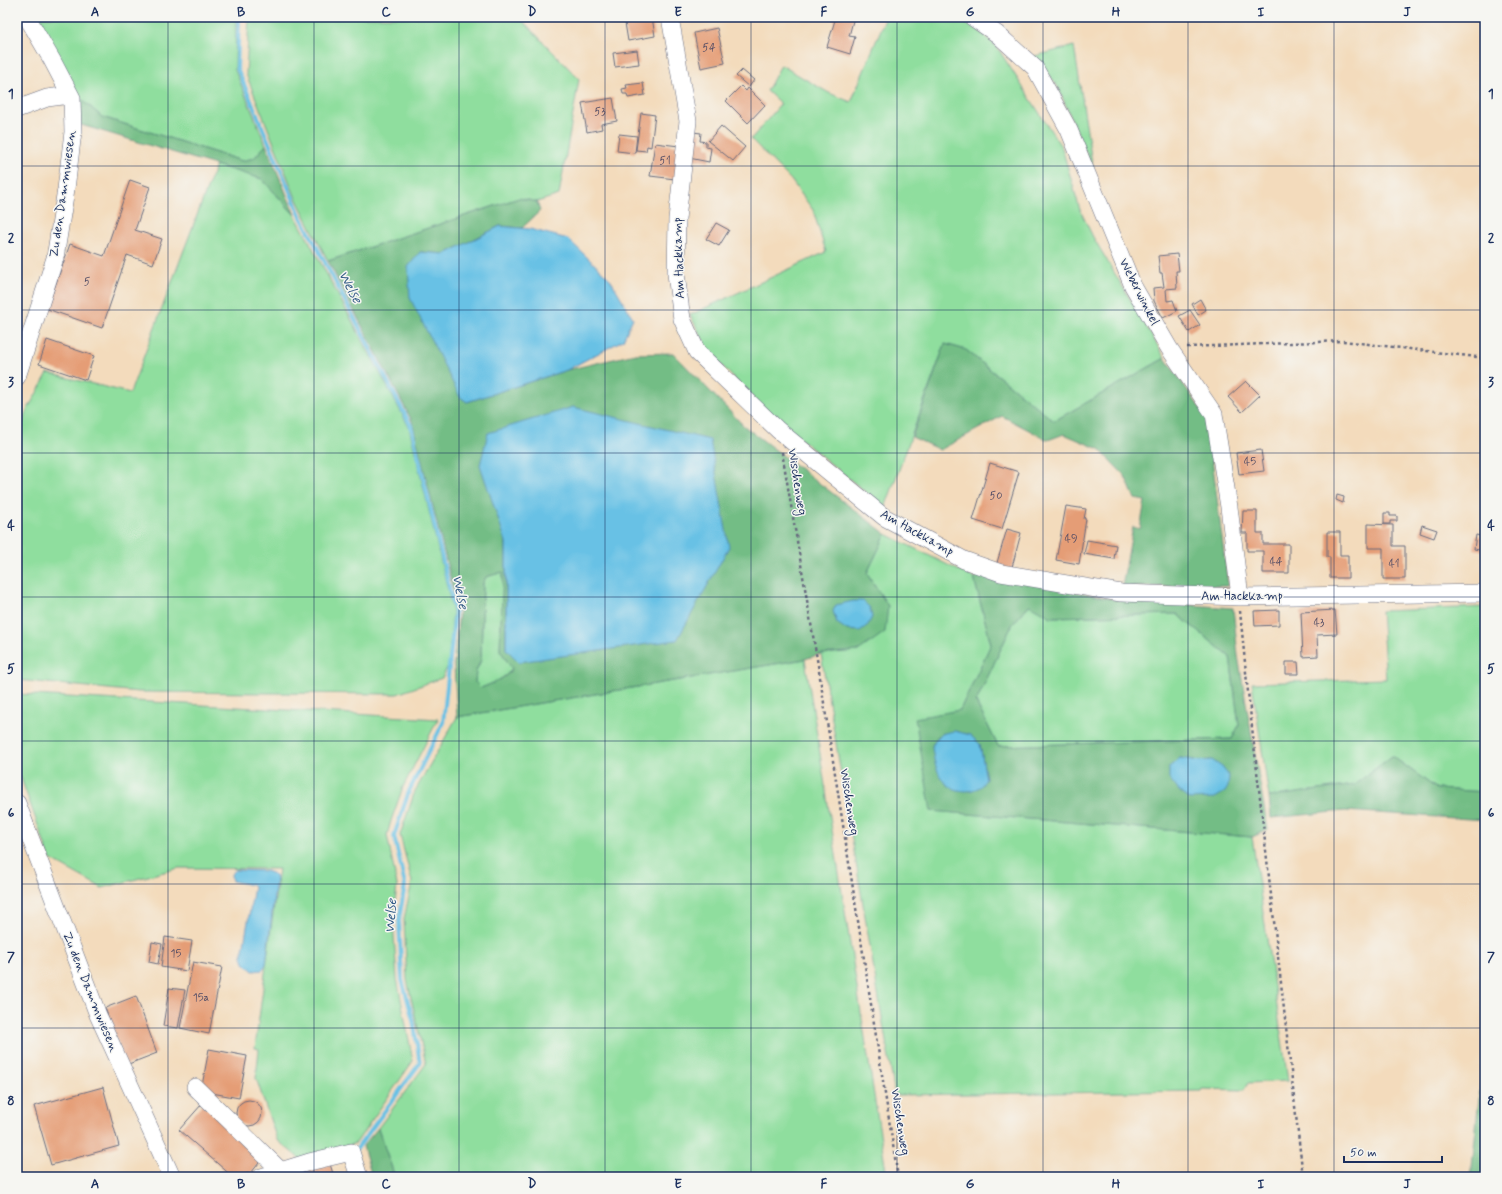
<svg xmlns="http://www.w3.org/2000/svg" width="1502" height="1194" font-family="Mynerve,sans-serif">
  <rect width="100%" height="100%" fill="#f6f6f2"/>
  <filter id="ink" filterUnits="userSpaceOnUse"><feTurbulence type="fractalNoise" baseFrequency=".025" numOctaves="2"/><feDisplacementMap in="SourceGraphic" scale="8" xChannelSelector="R" yChannelSelector="G"/><feConvolveMatrix kernelMatrix="1 2 1 2 8 2 1 2 1" color-interpolation-filters="sRGB"/></filter>
  <filter id="wash" filterUnits="userSpaceOnUse"><feTurbulence type="fractalNoise" baseFrequency=".012" numOctaves="4" result="noise"/><feDisplacementMap in="SourceGraphic" scale="16" xChannelSelector="R" yChannelSelector="G"/><feGaussianBlur stdDeviation="0.9" result="paint"/><feColorMatrix in="noise" values="0 0 0 0 0 0 0 0 0 0 0 0 0 0 0 0 0 1.4 0 .05"/><feComposite in="paint" operator="in"/></filter>
  <g filter="url(#wash)">
    <rect width="100%" height="100%" fill="#f3dbbc"/>
    <path fill="#8fde9e" stroke="#55867e" d="M 35,17 L 236,17 L 235,70 L 266,145 L 254,158 L 242,161 L 102,117 L 81,99 Z
      M 249,17 L 519,17 L 579,79 L 559,195 L 537,202 L 519,198 L 328,261 L 295,196 L 246,74 Z
      M 886,17 L 964,17 L 997,47 L 1062,148 L 1080,210 L 1093,237 L 1165,358 L 1054,421 L 966,350 L 945,344 L 885,508 L 760,406 L 710,353 L 690,315 L 826,252 L 813,210 L 791,180 L 751,139 L 781,104 L 767,91 L 781,65 L 829,93 L 851,102 Z
      M 1074,46 L 1093,169 L 1058,87 L 1035,56 Z
      M 216,165 L 262,179 L 295,215 L 409,427 L 453,612 L 448,666 L 442,678 L 397,694 L 139,692 L 17,680 L 17,449 L 25,414 L 48,373 L 130,393 Z
      M 886,534 L 974,578 L 991,644 L 960,710 L 931,811 L 1252,837 L 1288,1081 L 1248,1083 L 1244,1090 L 1202,1089 L 1201,1091 L 895,1095 L 821,654 L 858,651 L 888,606 L 867,573 Z
      M 503,572 L 500,650 L 512,668 C 505,679 493,683 481,688 L 475,682 L 476,671 L 481,660 L 483,583 L 486,577 Z
      M 1030,604 L 1051,617 L 1177,614 L 1230,657 L 1239,726 L 1232,739 L 998,746 L 976,702 L 1012,625 Z
      M 1485,607 L 1485,792 L 1437,789 L 1392,756 L 1354,785 L 1269,797 L 1252,683 L 1386,679 L 1381,611 Z
      M 805,659 L 887,1177 L 395,1177 L 378,1128 L 426,1064 L 407,980 L 404,919 L 412,882 L 400,835 L 415,791 L 457,717 Z
      M 17,694 L 438,719 L 403,787 L 391,821 L 387,835 L 397,885 L 393,921 L 397,979 L 413,1061 L 356,1143 L 300,1159 L 277,1140 L 256,1078 L 259,1049 L 255,1048 L 279,869 L 179,868 L 102,888 L 50,859 L 17,767 Z"/>
    <path fill="#73bd85" stroke="#477672" fill-rule="evenodd" d="M 81,99 L 102,117 L 242,161 L 254,158 L 266,145 L 295,215 L 262,179 L 78,124 L 80,115 Z
      M 519,198 L 537,202 L 540,211 L 522,228 L 500,226 L 445,254 L 420,252 L 467,402 L 567,370 L 635,354 L 673,353 L 744,426 L 886,534 L 867,573 L 888,606 L 885,632 L 858,651 L 821,654 L 805,659 L 457,717 L 454,665 L 459,613 L 412,421 L 328,261 ZM 506,542 L 519,662 L 506,649 ZM 503,572 L 500,650 L 512,669 C 505,679 493,683 481,688 L 475,682 L 476,671 L 481,660 L 483,583 L 486,577 Z
      M 945,344 L 966,350 L 1054,421 L 1165,358 L 1207,418 L 1228,586 L 1122,587 L 1133,527 L 1140,529 L 1145,501 L 1135,499 L 1125,476 L 1099,449 L 1064,434 L 1048,440 L 1002,416 L 940,450 L 912,437 Z
      M 981,574 L 1119,600 L 1233,608 L 1238,656 L 1268,830 L 1252,837 L 931,811 L 915,718 L 960,710 L 991,644 L 974,578 ZM 1029,605 L 1051,617 L 1177,614 L 1230,657 L 1239,725 L 1232,739 L 998,746 L 976,702 L 1012,625 ZM 943,733 L 980,744 L 986,779 L 932,746 L 937,737 ZM 1180,758 L 1199,761 L 1212,760 L 1229,776 Z
      M 1392,756 L 1437,789 L 1485,792 L 1485,820 L 1345,811 L 1271,818 L 1269,797 L 1354,785 Z
      M 1485,1039 L 1485,1177 L 1471,1177 Z
      M 378,1128 L 395,1177 L 372,1177 L 363,1146 Z"/>
    <path fill="#68c1e5" stroke="#4278a2" d="M 500,226 L 530,229 L 568,239 L 610,279 L 633,318 L 623,340 L 567,370 L 467,402 L 460,397 L 410,298 L 408,267 L 420,252 L 445,254 Z
      M 573,407 L 710,440 L 729,547 L 677,640 L 519,662 L 506,649 L 506,542 L 480,465 L 488,433 Z
      M 853,601 L 863,601 L 870,608 L 872,617 L 868,625 L 860,631 L 847,630 L 837,623 L 833,611 L 836,605 Z
      M 955,731 L 970,735 L 980,744 L 986,779 C 984,782 981,787 978,788 C 964,795 947,789 940,776 C 935,766 933,757 932,746 C 939,734 941,733 955,731 Z
      M 1180,758 L 1199,761 L 1212,760 L 1222,767 L 1229,776 L 1228,787 L 1225,792 L 1215,798 L 1189,799 L 1179,791 L 1169,778 L 1169,767 Z
      M 235,870 L 266,871 L 274,874 L 276,879 L 266,964 L 263,970 L 253,971 L 244,963 L 242,956 L 254,887 L 252,885 L 232,881 L 231,874 Z"/>
    <g fill="none" stroke-linecap="round" stroke-linejoin="round">
      <path stroke="#68c1e5" stroke-width="4" d="M 239,17 L 237,68 L 300,215 L 411,426 L 455,612 L 443,723 L 409,791 L 394,836 L 405,885 L 399,920 L 402,980 L 413,1020 L 420,1063 L 356,1150"/>
    </g>
    <g id="blocks">
      <path fill="#e59d76" d="M 624,17 L 652,17 L 655,36 L 628,41 Z
        M 824,17 L 854,17 L 849,36 L 855,37 L 850,54 L 827,47 L 835,20 Z
        M 717,28 L 725,63 L 701,68 L 694,33 Z
        M 637,50 L 639,64 L 615,67 L 613,53 Z
        M 742,70 L 754,80 L 749,87 L 736,76 Z
        M 643,83 L 645,95 L 628,98 L 627,94 L 623,94 L 622,89 L 627,88 L 626,85 Z
        M 741,86 L 746,91 L 748,88 L 765,105 L 748,123 L 726,101 Z
        M 613,98 L 617,121 L 601,124 L 602,129 L 587,132 L 582,103 Z
        M 641,113 L 655,115 L 651,147 L 647,146 L 646,151 L 636,150 Z
        M 721,126 L 745,147 L 733,161 L 708,141 Z
        M 693,132 L 701,133 L 700,141 L 706,142 L 706,147 L 711,148 L 709,162 L 689,158 Z
        M 619,134 L 637,136 L 635,153 L 617,151 Z
        M 655,143 L 679,146 L 675,179 L 650,176 Z
        M 130,180 L 150,187 L 135,230 L 162,239 L 153,264 L 127,255 L 102,328 L 47,309 L 70,244 L 104,256 Z
        M 716,223 L 729,230 L 719,246 L 706,239 Z
        M 1177,254 L 1179,271 L 1176,271 L 1177,288 L 1166,289 L 1167,301 L 1173,300 L 1177,311 L 1163,318 L 1154,301 L 1153,288 L 1164,287 L 1162,273 L 1160,273 L 1158,256 Z
        M 1200,299 L 1206,310 L 1198,315 L 1192,304 Z
        M 1190,310 L 1200,325 L 1189,332 L 1179,316 Z
        M 47,340 L 94,356 L 86,380 L 39,364 Z
        M 1246,381 L 1260,395 L 1242,412 L 1228,397 Z
        M 1261,450 L 1264,471 L 1239,474 L 1236,453 Z
        M 990,463 L 1019,472 L 1002,529 L 973,520 Z
        M 1337,495 L 1344,497 L 1343,503 L 1336,500 Z
        M 1066,506 L 1086,509 L 1084,519 L 1086,519 L 1079,564 L 1056,560 Z
        M 1243,511 L 1257,511 L 1257,533 L 1263,533 L 1263,544 L 1289,544 L 1289,573 L 1263,573 L 1263,551 L 1247,551 L 1247,533 L 1242,533 Z
        M 1384,513 L 1390,513 L 1390,516 L 1397,516 L 1397,521 L 1390,521 L 1390,524 L 1384,524 Z
        M 1368,524 L 1393,525 L 1393,546 L 1405,546 L 1405,579 L 1383,579 L 1383,548 L 1368,548 Z
        M 1422,525 L 1437,530 L 1434,538 L 1420,533 Z
        M 1007,529 L 1021,533 L 1011,571 L 996,566 Z
        M 1327,532 L 1340,532 L 1340,555 L 1348,555 L 1348,578 L 1330,578 L 1330,557 L 1327,557 Z
        M 1476,535 L 1485,537 L 1485,551 L 1474,549 Z
        M 1087,540 L 1116,545 L 1114,559 L 1084,554 Z
        M 1279,610 L 1279,625 L 1255,626 L 1254,611 Z
        M 1335,610 L 1337,634 L 1317,635 L 1318,656 L 1303,657 L 1301,612 Z
        M 1286,662 L 1298,662 L 1299,674 L 1286,674 Z
        M 165,937 L 192,941 L 187,971 L 161,967 Z
        M 152,942 L 162,944 L 158,964 L 149,962 Z
        M 193,962 L 222,967 L 209,1034 L 180,1028 Z
        M 169,988 L 185,990 L 178,1028 L 163,1026 Z
        M 136,996 L 157,1053 L 126,1065 L 105,1008 Z
        M 209,1049 L 247,1056 L 239,1098 L 201,1091 Z
        M 103,1087 L 119,1146 L 51,1165 L 34,1106 Z
        M236 1113a13 13 0 1 1 26 0a13 13 0 1 1-26 0Z
        M 202,1104 L 263,1158 L 251,1173 L 233,1177 L 179,1130 Z
        M 330,1164 L 334,1177 L 305,1177 L 303,1172 Z"/>
    </g>
  </g>
  <g filter="url(#ink)">
    <use href="#blocks" fill-opacity="0" stroke="#676b7f" stroke-width="1"/>
    <g fill="none" stroke-linecap="round" stroke-linejoin="round">
      <defs>
        <path id="minor" d="M 670,17 L 688,121 L 677,219 L 676,274 L 682,319 L 697,352 L 778,430 L 884,517 L 964,560 L 1001,573 L 1121,593 L 1240,597 L 1485,593
          M 972,17 L 997,34 L 1035,68 L 1069,130 L 1133,286 L 1169,348 L 1214,414 L 1229,507 L 1240,597
          M 17,109 L 47,98 L 70,95
          M 17,377 L 55,258 L 66,189 L 73,132 L 72,98 L 52,60 L 27,17
          M 17,803 L 98,1015 L 172,1177
          M 195,1087 L 281,1171
          M 261,1177 L 309,1162 L 351,1152 L 359,1177"/>
      </defs>
      <use href="#minor" stroke="#676b7f" stroke-width="18"/>
      <path stroke="#676b7f" stroke-width="2.5" stroke-dasharray="3 3" stroke-linecap="butt" d="M 1187,347 L 1343,341 L 1485,358
        M 782,452 L 819,671 L 898,1177
        M 1240,611 L 1247,683 L 1303,1177"/>
      <use href="#minor" stroke="#fff" stroke-width="17"/>
    </g>
  </g>
  <path fill="none" stroke="#1b2f5e" stroke-width="1" stroke-opacity="0.55" d="M 168,17 L 168,1177M 314,17 L 314,1177M 459,17 L 459,1177M 605,17 L 605,1177M 751,17 L 751,1177M 897,17 L 897,1177M 1043,17 L 1043,1177M 1188,17 L 1188,1177M 1334,17 L 1334,1177M 17,166 L 1485,166M 17,310 L 1485,310M 17,453 L 1485,453M 17,597 L 1485,597M 17,741 L 1485,741M 17,884 L 1485,884M 17,1028 L 1485,1028"/>
  <g text-anchor="middle" dominant-baseline="central" stroke-width="3" stroke-linejoin="round" paint-order="stroke">
    <g font-size="11" fill="#4e4a64">
      <text x="709" y="48">54</text>
      <text x="600" y="112">53</text>
      <text x="665" y="161">51</text>
      <text x="87" y="282">5</text>
      <text x="1250" y="462">45</text>
      <text x="996" y="496">50</text>
      <text x="1071" y="539">49</text>
      <text x="1276" y="562">44</text>
      <text x="1394" y="564">41</text>
      <text x="1319" y="623">43</text>
      <text x="176" y="954">15</text>
      <text x="201" y="998">15a</text>
    </g>
    <g font-size="13" fill="#1b2f5e" stroke="#f6f6f2">
      <text transform="translate(63 194) rotate(-82)">Zu den Dammwiesen</text>
      <text transform="translate(679 258) rotate(-92)">Am Hackkamp</text>
      <text transform="translate(1139 292) rotate(63)">Weberwinkel</text>
      <text transform="translate(797 482) rotate(81)">Wischenweg</text>
      <text transform="translate(917 533) rotate(29)">Am Hackkamp</text>
      <text x="1242" y="596">Am Hackkamp</text>
      <text transform="translate(849 802) rotate(81)">Wischenweg</text>
      <text transform="translate(90 992) rotate(68)">Zu den Dammwiesen</text>
      <text transform="translate(900 1122) rotate(81)">Wischenweg</text>
    </g>
    <g font-size="14" font-style="italic" fill="#325b86" stroke="#f6f6f2">
      <text transform="translate(350 287) rotate(62)">Welse</text>
      <text transform="translate(460 592) rotate(79)">Welse</text>
      <text transform="translate(391 916) rotate(-86)">Welse</text>
    </g>
  </g>
  <rect width="1502" height="1194" fill="none" stroke="#f6f6f2" stroke-width="44"/>
  <path d="M1344 1156v6h98v-6" fill="none" stroke="#1b2f5e" stroke-width="2"/>
  <text x="1350" y="1156" font-size="12" fill="#1b2f5e" stroke="#f6f6f2" stroke-width="3" paint-order="stroke">50 m</text>
  <rect x="22" y="22" width="1458" height="1150" fill="none" stroke="#1b2f5e" stroke-width="1.5"/>
  <g font-size="13" text-anchor="middle" font-weight="bold" fill="#1b2f5e">
    <text x="95" y="16">A</text>
    <text x="241" y="16">B</text>
    <text x="386" y="16">C</text>
    <text x="532" y="16">D</text>
    <text x="678" y="16">E</text>
    <text x="824" y="16">F</text>
    <text x="970" y="16">G</text>
    <text x="1116" y="16">H</text>
    <text x="1261" y="16">I</text>
    <text x="1407" y="16">J</text>
    <text x="11" y="98">1</text>
    <text x="1491" y="98">1</text>
    <text x="11" y="242">2</text>
    <text x="1491" y="242">2</text>
    <text x="11" y="386">3</text>
    <text x="1491" y="386">3</text>
    <text x="11" y="530">4</text>
    <text x="1491" y="530">4</text>
    <text x="11" y="673">5</text>
    <text x="1491" y="673">5</text>
    <text x="11" y="817">6</text>
    <text x="1491" y="817">6</text>
    <text x="11" y="961">7</text>
    <text x="1491" y="961">7</text>
    <text x="11" y="1105">8</text>
    <text x="1491" y="1105">8</text>
    <text x="95" y="1188">A</text>
    <text x="241" y="1188">B</text>
    <text x="386" y="1188">C</text>
    <text x="532" y="1188">D</text>
    <text x="678" y="1188">E</text>
    <text x="824" y="1188">F</text>
    <text x="970" y="1188">G</text>
    <text x="1116" y="1188">H</text>
    <text x="1261" y="1188">I</text>
    <text x="1407" y="1188">J</text>
  </g>
</svg>
